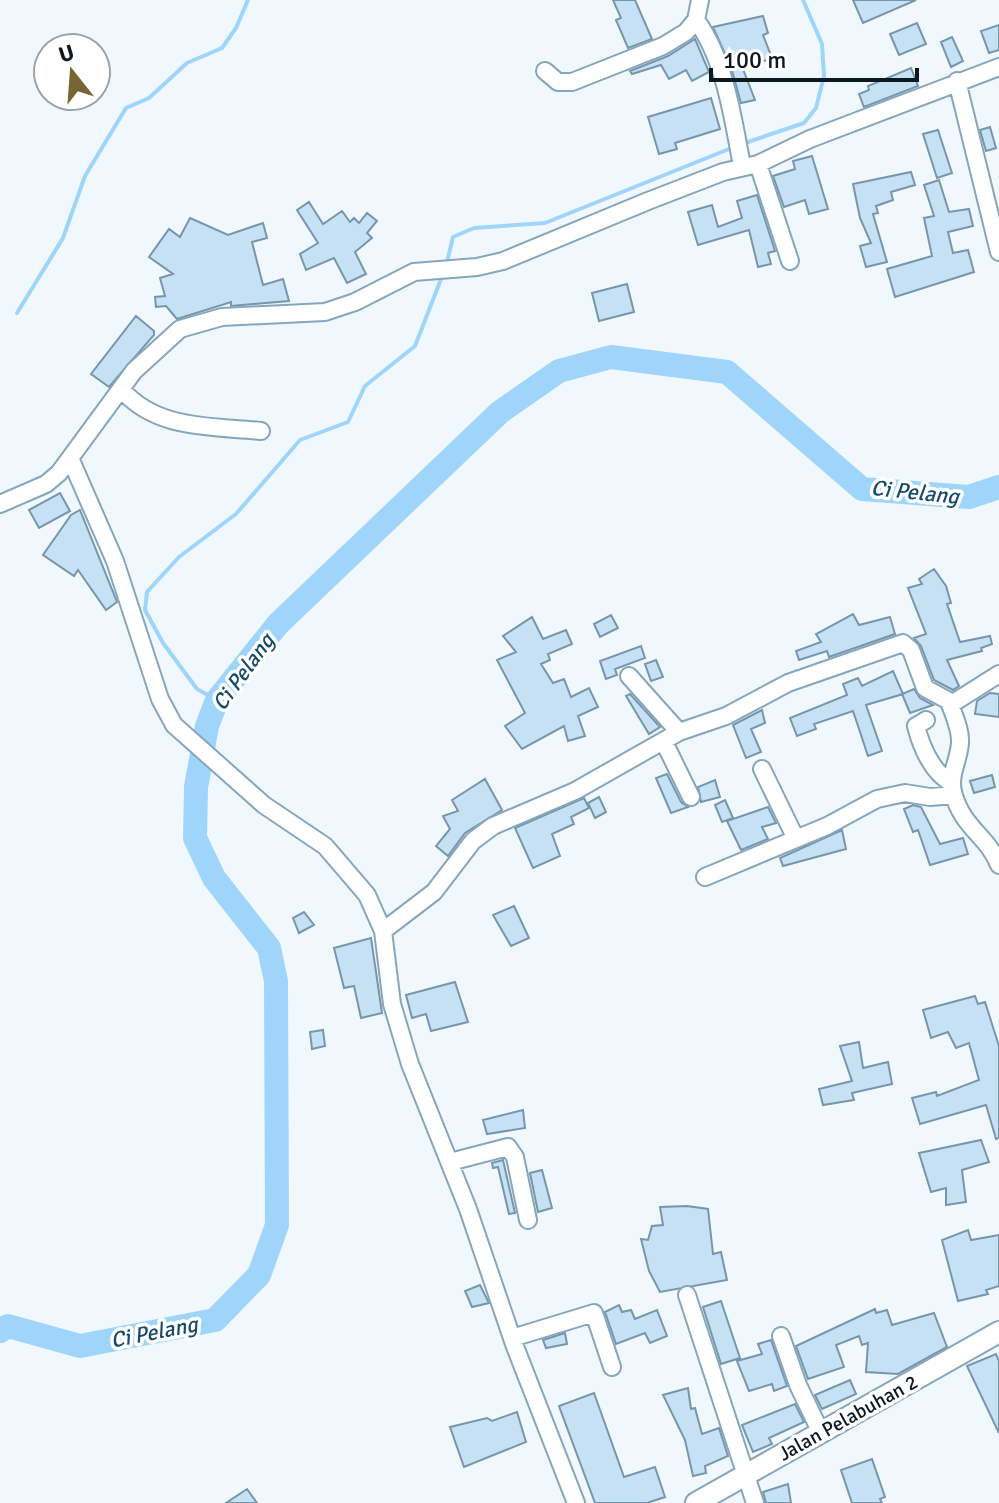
<svg xmlns="http://www.w3.org/2000/svg" width="999" height="1503" font-family="Signika,sans-serif">
  <rect width="100%" height="100%" fill="#f1f8fd"/>
  <g fill="none" stroke-linecap="round" stroke-linejoin="round">
    <path stroke="#9fd5fb" stroke-width="4" d="M 742,144 L 804,123 L 816,108 L 824,76 L 822,44 L 803,0
      M 446,266 L 453,237 L 474,228 L 545,223 L 734,147
      M 17,313 L 63,238 L 85,176 L 126,108 L 149,98 L 187,63 L 222,48 L 236,28 L 248,0
      M 217,700 L 197,689 L 163,643 L 145,610 L 147,592 L 179,557 L 236,514 L 300,440 L 348,422 L 365,386 L 415,346 L 443,274"/>
    <path stroke="#9fd5fb" stroke-width="24" d="M 0,1331 L 8,1326 L 80,1346 L 215,1320 L 259,1275 L 277,1225 L 276,981 L 269,948 L 214,878 L 195,838 L 196,787 L 207,726 L 217,700 L 278,624 L 500,412 L 559,371 L 611,357 L 727,372 L 862,489 L 969,497 L 999,487"/>
  </g>
  <path fill="#c7e1f4" stroke="#7696ac" stroke-width="2" d="M 613,0 L 635,0 L 652,39 L 628,48 L 616,20 L 621,18 Z
    M 853,0 L 916,0 L 863,23 Z
    M 763,16 L 768,33 L 763,35 L 772,58 L 743,69 L 755,100 L 741,103 L 731,67 L 713,27 Z
    M 917,23 L 926,44 L 899,55 L 890,34 Z
    M 999,25 L 999,50 L 989,53 L 981,31 Z
    M 952,37 L 963,61 L 951,67 L 941,42 Z
    M 695,39 L 709,72 L 692,81 L 686,70 L 669,79 L 661,65 L 632,74 L 630,71 L 668,56 Z
    M 911,68 L 918,86 L 864,107 L 859,94 L 869,90 L 868,86 Z
    M 711,98 L 720,129 L 675,143 L 677,149 L 659,154 L 648,117 Z
    M 990,127 L 996,148 L 986,151 L 980,130 Z
    M 938,130 L 952,173 L 937,178 L 923,134 Z
    M 812,156 L 828,209 L 809,214 L 805,200 L 784,207 L 773,176 L 795,169 L 793,161 Z
    M 911,172 L 915,185 L 891,192 L 893,200 L 876,206 L 878,213 L 873,214 L 887,262 L 866,267 L 860,246 L 871,243 L 860,218 L 853,184 Z
    M 939,180 L 949,212 L 969,209 L 973,226 L 948,232 L 953,253 L 968,250 L 974,272 L 895,297 L 887,269 L 932,256 L 924,218 L 934,216 L 924,185 Z
    M 757,195 L 775,251 L 768,253 L 771,264 L 758,267 L 749,230 L 698,245 L 688,212 L 712,205 L 718,227 L 742,218 L 737,201 Z
    M 309,202 L 323,224 L 342,211 L 350,222 L 354,218 L 359,223 L 367,213 L 377,221 L 367,233 L 372,238 L 355,252 L 366,274 L 347,283 L 334,258 L 306,270 L 300,254 L 318,243 L 297,210 Z
    M 190,218 L 228,235 L 263,223 L 267,238 L 252,242 L 263,285 L 283,279 L 289,301 L 231,306 L 231,302 L 177,319 L 166,306 L 156,307 L 155,297 L 165,296 L 160,278 L 173,274 L 149,257 L 169,229 L 180,237 Z
    M 627,284 L 634,312 L 599,321 L 592,293 Z
    M 136,316 L 154,331 L 154,335 L 109,387 L 91,374 Z
    M 60,493 L 70,511 L 39,528 L 29,510 Z
    M 80,510 L 117,602 L 106,610 L 78,570 L 74,576 L 43,555 L 71,515 Z
    M 934,569 L 946,586 L 951,603 L 947,604 L 960,642 L 990,636 L 992,644 L 981,648 L 982,651 L 947,660 L 959,686 L 953,690 L 934,680 L 921,646 L 914,638 L 926,634 L 908,588 L 922,584 L 919,579 Z
    M 853,614 L 859,625 L 890,617 L 895,634 L 829,657 L 827,651 L 799,660 L 796,651 L 821,642 L 816,634 Z
    M 611,615 L 618,628 L 600,637 L 594,624 Z
    M 532,617 L 543,639 L 566,630 L 572,644 L 548,654 L 550,660 L 541,664 L 553,683 L 564,679 L 571,697 L 589,688 L 598,707 L 578,716 L 585,736 L 568,741 L 564,726 L 522,749 L 505,726 L 525,713 L 497,660 L 516,652 L 503,636 Z
    M 641,646 L 645,658 L 615,669 L 617,675 L 606,679 L 600,661 Z
    M 656,660 L 663,677 L 651,681 L 645,664 Z
    M 893,671 L 903,694 L 866,705 L 882,751 L 868,756 L 853,711 L 814,724 L 816,729 L 797,736 L 790,718 L 847,695 L 843,684 L 858,678 L 862,686 Z
    M 914,689 L 920,698 L 933,705 L 910,713 L 902,694 Z
    M 990,693 L 999,694 L 999,717 L 975,714 L 977,701 Z
    M 630,694 L 660,727 L 649,734 L 626,696 Z
    M 762,710 L 765,723 L 751,729 L 761,752 L 746,758 L 733,725 Z
    M 667,774 L 681,802 L 688,807 L 671,813 L 656,778 Z
    M 992,775 L 995,787 L 974,793 L 970,781 Z
    M 485,779 L 502,810 L 465,833 L 448,856 L 436,846 L 450,829 L 443,816 L 458,811 L 452,800 Z
    M 715,780 L 720,797 L 701,802 L 698,787 Z
    M 599,797 L 606,812 L 595,818 L 588,803 Z
    M 584,798 L 589,808 L 571,817 L 574,824 L 552,834 L 560,856 L 533,868 L 515,828 Z
    M 725,800 L 733,818 L 722,822 L 715,805 Z
    M 913,805 L 921,807 L 940,844 L 963,838 L 968,854 L 930,865 L 918,830 L 913,832 L 904,809 Z
    M 768,807 L 776,823 L 762,827 L 768,839 L 741,850 L 727,821 Z
    M 842,830 L 846,849 L 783,866 L 780,858 Z
    M 514,906 L 529,938 L 511,946 L 493,915 Z
    M 304,912 L 314,925 L 299,933 L 293,918 Z
    M 371,938 L 382,1013 L 361,1018 L 354,986 L 344,988 L 334,948 Z
    M 455,982 L 468,1022 L 431,1031 L 426,1014 L 412,1018 L 406,995 Z
    M 975,996 L 978,1004 L 985,1002 L 999,1046 L 999,1138 L 996,1139 L 986,1105 L 920,1124 L 912,1098 L 936,1092 L 937,1096 L 979,1080 L 969,1043 L 956,1048 L 948,1032 L 931,1038 L 923,1010 Z
    M 323,1030 L 325,1046 L 312,1049 L 310,1032 Z
    M 859,1042 L 863,1068 L 888,1062 L 892,1084 L 852,1093 L 854,1100 L 823,1105 L 819,1089 L 852,1081 L 840,1046 Z
    M 523,1110 L 525,1128 L 487,1134 L 483,1120 Z
    M 981,1140 L 989,1162 L 962,1170 L 966,1202 L 946,1205 L 946,1188 L 931,1192 L 919,1153 Z
    M 503,1160 L 515,1213 L 509,1214 L 498,1167 L 493,1168 L 492,1163 Z
    M 542,1170 L 552,1208 L 538,1212 L 530,1173 Z
    M 687,1206 L 708,1209 L 713,1254 L 721,1252 L 727,1280 L 660,1292 L 649,1271 L 641,1239 L 648,1240 L 652,1226 L 663,1225 L 660,1207 Z
    M 968,1230 L 971,1240 L 999,1235 L 999,1286 L 986,1290 L 988,1294 L 958,1301 L 942,1240 Z
    M 480,1285 L 489,1303 L 472,1307 L 465,1291 Z
    M 721,1301 L 740,1358 L 721,1364 L 703,1307 Z
    M 619,1305 L 622,1312 L 631,1310 L 635,1319 L 657,1310 L 667,1336 L 650,1343 L 645,1333 L 616,1344 L 605,1312 Z
    M 875,1309 L 876,1313 L 887,1310 L 892,1325 L 934,1313 L 947,1347 L 898,1374 L 866,1372 L 868,1343 L 862,1345 L 859,1336 L 836,1345 L 844,1367 L 808,1379 L 796,1346 Z
    M 565,1333 L 567,1344 L 546,1348 L 543,1340 Z
    M 771,1340 L 787,1386 L 774,1391 L 772,1384 L 749,1391 L 737,1361 L 762,1354 L 758,1344 Z
    M 996,1354 L 999,1361 L 999,1433 L 967,1366 Z
    M 850,1380 L 856,1394 L 822,1409 L 815,1395 Z
    M 688,1388 L 691,1409 L 695,1408 L 702,1434 L 719,1428 L 728,1456 L 705,1466 L 706,1473 L 693,1476 L 685,1440 L 663,1395 Z
    M 594,1393 L 624,1477 L 655,1467 L 665,1497 L 647,1503 L 595,1503 L 559,1406 Z
    M 795,1404 L 804,1422 L 769,1438 L 772,1444 L 753,1452 L 742,1425 Z
    M 517,1412 L 526,1442 L 464,1467 L 450,1427 L 487,1418 L 492,1421 Z
    M 872,1459 L 885,1497 L 880,1499 L 882,1503 L 852,1503 L 841,1470 Z
    M 788,1484 L 791,1503 L 766,1503 L 763,1492 Z
    M 247,1489 L 257,1503 L 226,1503 Z"/>
  <g fill="none" stroke-linecap="round" stroke-linejoin="round">
    <defs>
      <path id="minor" d="M 696,20 C 725,59 733,119 742,166
        M 545,71 L 558,82 L 572,82 L 663,46 L 686,32 L 696,20 L 700,0
        M 957,81 L 999,252
        M 758,164 L 790,261
        M 122,390 C 157,430 212,426 261,431
        M 70,458 L 115,561 L 160,699 L 174,725 L 264,805 L 325,846 L 367,895 L 383,931 L 392,1004 L 410,1064 L 468,1209 L 514,1344 L 576,1503
        M 0,504 L 46,484 L 59,473 L 134,371 L 180,329 L 222,317 L 325,312 L 355,302 L 414,272 L 477,267 L 503,261 L 648,201 L 723,172 L 758,164 L 810,139 L 999,67
        M 629,676 L 679,732
        M 950,705 L 999,674
        M 926,720 L 916,726 C 921,746 932,773 952,783
        M 664,742 L 691,797
        M 762,769 L 796,839
        M 705,877 L 827,826 L 877,799 L 905,793 L 930,797 L 954,795
        M 383,931 L 434,892 L 473,841 L 493,826 L 575,791 L 679,732 L 726,716 L 788,683 L 903,643 L 911,650 L 925,688 L 949,701 C 953,714 961,729 960,743 C 959,760 949,774 953,792 C 962,828 988,836 999,865
        M 450,1162 L 508,1147 L 515,1157 L 528,1220
        M 687,1295 L 755,1503
        M 781,1336 L 798,1385 L 821,1433
        M 512,1338 L 594,1313 L 612,1367"/>
      <path id="major" d="M 696,1503 L 999,1332"/>
    </defs>
    <use href="#minor" stroke="#86a6bd" stroke-width="20"/>
    <use href="#major" stroke="#86a6bd" stroke-width="24"/>
    <use href="#minor" stroke="#fff" stroke-width="16"/>
    <use href="#major" stroke="#fff" stroke-width="20"/>
  </g>
  <g text-anchor="middle" dominant-baseline="central" stroke-width="7" stroke-linejoin="round" paint-order="stroke">
    <g font-size="20" fill="#0c1921" stroke="#fff">
      <text transform="translate(848 1418) rotate(-29)">Jalan Pelabuhan 2</text>
    </g>
    <g font-size="22" font-style="italic" fill="#164b6a" stroke="#fff">
      <text transform="translate(915 492) rotate(6)">Ci Pelang</text>
      <text transform="translate(243 672) rotate(-54)">Ci Pelang</text>
      <text transform="translate(154 1332) rotate(-11)">Ci Pelang</text>
    </g>
  </g>
  <g transform="translate(72 72) rotate(343)"><circle r="38" fill="#ffffff" stroke="#9ea3a6" stroke-width="2"/>
  <path d="M0-6L14 30L0 20L-14 30Z" fill="#776634"/>
  <text y="-12" font-size="22" font-weight="bold" text-anchor="middle" fill="#0c1921">U</text>
  </g>
  <path d="M711 68v12h206v-12" fill="none" stroke="#0c1921" stroke-width="4"/>
  <text x="723" y="68" font-size="24" fill="#0c1921" stroke="#ffffff" stroke-width="6" paint-order="stroke">100 m</text>
</svg>
